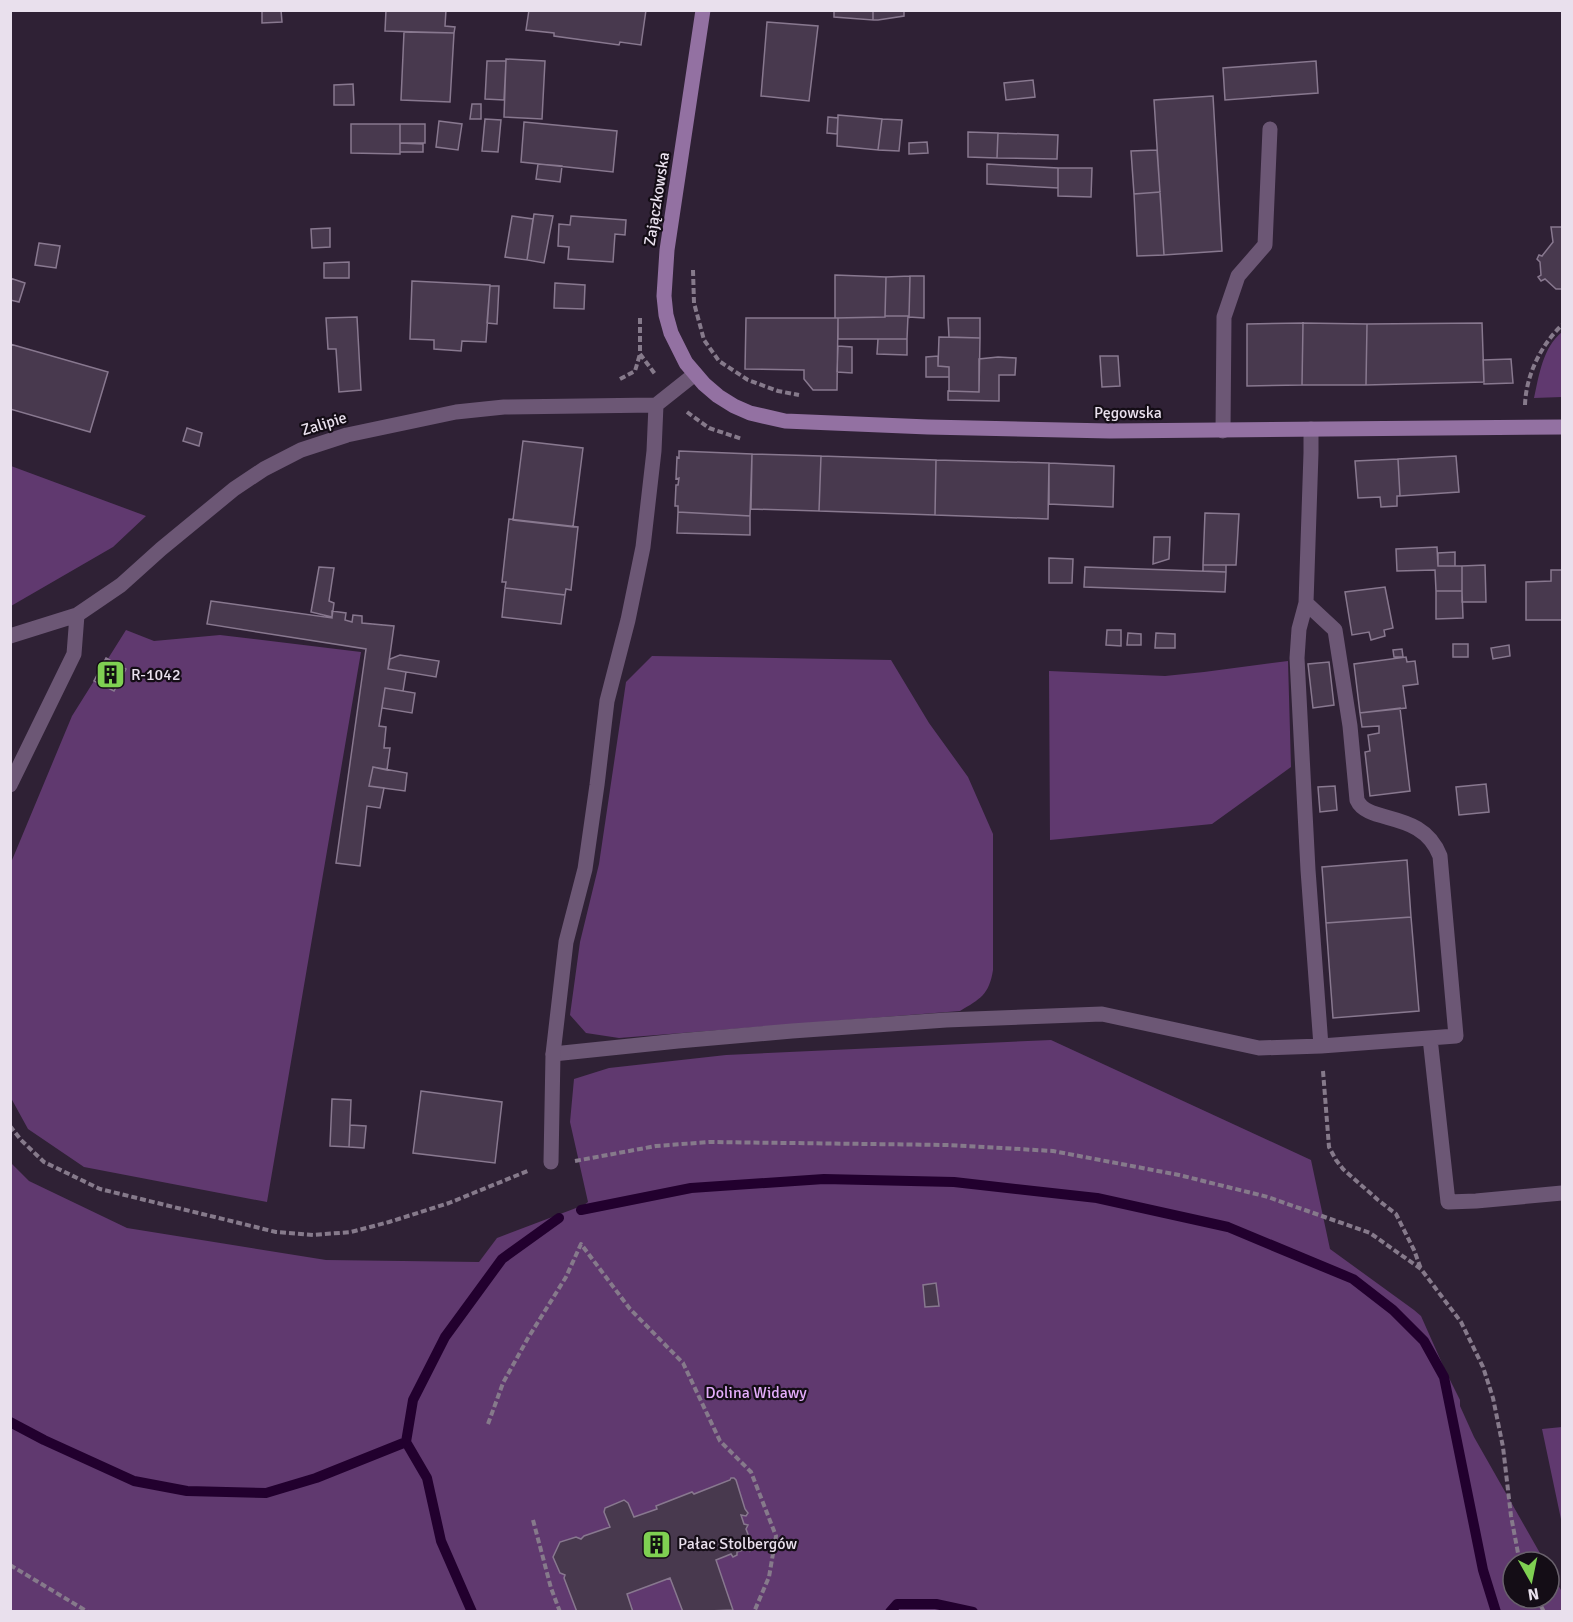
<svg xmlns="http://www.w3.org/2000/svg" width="1573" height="1622" font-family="Signika,sans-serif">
  <rect width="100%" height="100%" fill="#2f2135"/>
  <path fill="#60396f" d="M 1562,332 L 1562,397 L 1534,398 C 1539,375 1543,347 1562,332 Z
    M 11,466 L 146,516 L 113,547 L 11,606 Z
    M 126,630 L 154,641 L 220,635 L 361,652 L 267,1202 L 84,1167 L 28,1129 L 11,1098 L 10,865 L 72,716 Z
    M 652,656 L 891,660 L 929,723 L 968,777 L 993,834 L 993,970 C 989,995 980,999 960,1011 L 619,1038 L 586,1033 L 570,1015 L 580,942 L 599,864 L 626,682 Z
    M 1288,661 L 1291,767 L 1212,824 L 1050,840 L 1049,671 L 1165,676 L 1204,672 Z
    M 1051,1040 L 1311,1160 L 1330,1249 L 1414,1310 L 1421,1316 L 1445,1370 L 1460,1400 L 1460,1406 L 1474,1437 L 1545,1562 L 1513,1562 L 1513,1598 L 1549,1598 L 1549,1568 L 1562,1592 L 1562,1611 L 11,1611 L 10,1162 L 29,1181 L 127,1228 L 326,1260 L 479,1262 L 497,1238 L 584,1205 L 588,1202 L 570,1122 L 574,1079 L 609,1068 L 726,1055 Z
    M 1562,1427 L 1562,1524 L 1542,1429 Z"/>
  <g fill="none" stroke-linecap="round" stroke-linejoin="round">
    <path stroke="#22002e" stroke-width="10" d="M 581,1210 L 691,1188 L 824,1179 L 954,1182 L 1097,1198 L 1228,1227 L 1353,1279 L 1393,1310 L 1424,1341 L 1444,1377 L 1483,1570 L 1496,1612
      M 10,1422 L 44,1440 L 134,1481 L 187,1491 L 266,1493 L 316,1478 L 406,1442 L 427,1478 L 441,1541 L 472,1612
      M 406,1442 L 413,1400 L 445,1337 L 502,1259 L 559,1218
      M 890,1612 L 897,1604 L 936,1604 L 973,1612"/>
  </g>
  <path fill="#48394e" stroke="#88788f" stroke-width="1.5" d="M 262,10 L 281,10 L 282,22 L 262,23 Z
    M 386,10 L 446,10 L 445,26 L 455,27 L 454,33 L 385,31 Z
    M 529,10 L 646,10 L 641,45 L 620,42 L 619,45 L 554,36 L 554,33 L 526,30 Z
    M 834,10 L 873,10 L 873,20 L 834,17 Z
    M 873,10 L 904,10 L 904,16 L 878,20 L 873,20 Z
    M 767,22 L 818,26 L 809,101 L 761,96 Z
    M 404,32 L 454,33 L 450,102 L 401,100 Z
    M 506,59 L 545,61 L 542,119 L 504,117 Z
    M 487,61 L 506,61 L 504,100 L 485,99 Z
    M 1316,61 L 1318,93 L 1225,100 L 1223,68 Z
    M 1033,80 L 1035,97 L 1006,100 L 1004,83 Z
    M 353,84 L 354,105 L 334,105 L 334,85 Z
    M 1213,96 L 1222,251 L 1164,255 L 1154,100 Z
    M 472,104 L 481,104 L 481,119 L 470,119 Z
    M 838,115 L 882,119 L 878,150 L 837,146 Z
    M 828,117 L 838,118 L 837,134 L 827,133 Z
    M 485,119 L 501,120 L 498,152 L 482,151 Z
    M 882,119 L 902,120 L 899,151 L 878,150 Z
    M 439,121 L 462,124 L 458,150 L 436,147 Z
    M 524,122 L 617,131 L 613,172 L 521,162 Z
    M 351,124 L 400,124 L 400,154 L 351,153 Z
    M 400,124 L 425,124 L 425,143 L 400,143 Z
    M 968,132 L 998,133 L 997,158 L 968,157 Z
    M 998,133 L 1058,135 L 1057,159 L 997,158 Z
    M 927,142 L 928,153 L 909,154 L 909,143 Z
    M 400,143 L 423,144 L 423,152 L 400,152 Z
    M 1157,150 L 1160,192 L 1134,194 L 1131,151 Z
    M 538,164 L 562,166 L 560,182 L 536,179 Z
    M 987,164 L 1058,168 L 1058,188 L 987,184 Z
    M 1058,168 L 1092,168 L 1091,197 L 1058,196 Z
    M 1160,192 L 1164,255 L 1137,256 L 1134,194 Z
    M 534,214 L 553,216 L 544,263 L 527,260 Z
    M 512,216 L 533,219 L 527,260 L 505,257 Z
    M 571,216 L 626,220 L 625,235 L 615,234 L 613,262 L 568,259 L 569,247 L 558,246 L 559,224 L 570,225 Z
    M 1551,227 L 1562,227 L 1562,289 L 1556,289 L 1545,279 L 1541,281 L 1538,277 L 1541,275 L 1540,262 L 1537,259 L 1539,255 L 1542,256 L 1553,242 Z
    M 330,228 L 330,247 L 312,248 L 311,229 Z
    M 39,243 L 60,246 L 56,268 L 35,265 Z
    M 349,262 L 349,278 L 324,278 L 324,263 Z
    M 835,275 L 886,277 L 885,317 L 835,318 Z
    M 910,276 L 924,276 L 924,318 L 909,317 Z
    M 910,276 L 909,317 L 908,316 L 885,316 L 886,277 Z
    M 10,278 L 25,283 L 19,302 L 10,300 Z
    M 412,281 L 490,285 L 486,342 L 462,341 L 461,351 L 434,349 L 434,340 L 410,339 Z
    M 555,283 L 585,285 L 584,309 L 554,308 Z
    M 490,286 L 499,286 L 497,324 L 487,323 Z
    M 885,316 L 908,316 L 907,339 L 838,339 L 838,318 L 885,317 Z
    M 357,317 L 361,390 L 339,392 L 336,349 L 328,349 L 326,318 Z
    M 746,318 L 838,318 L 837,390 L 813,390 L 804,379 L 804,370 L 745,369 Z
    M 948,318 L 980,318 L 980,338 L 949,337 Z
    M 1303,323 L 1302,385 L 1247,386 L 1247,324 Z
    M 1303,323 L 1367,324 L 1366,385 L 1302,385 Z
    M 1482,323 L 1484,382 L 1366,385 L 1367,324 Z
    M 939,337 L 980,338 L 979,392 L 949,391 L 949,367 L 938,366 Z
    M 878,339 L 907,339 L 907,355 L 877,354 Z
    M 10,344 L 108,372 L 90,432 L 10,409 Z
    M 838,346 L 852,347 L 852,373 L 837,372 Z
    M 938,356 L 938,366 L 949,367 L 949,377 L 926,377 L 926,357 Z
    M 1100,356 L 1118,356 L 1120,386 L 1102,387 Z
    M 998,357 L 1016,358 L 1015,375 L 999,375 L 999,401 L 948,400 L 948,391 L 979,392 L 979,359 Z
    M 1511,359 L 1513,383 L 1484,384 L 1483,360 Z
    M 187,428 L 202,433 L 199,446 L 183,441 Z
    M 523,441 L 583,448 L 573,527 L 513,520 Z
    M 679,451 L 752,454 L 750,516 L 678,512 L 678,506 L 675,506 L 676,485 L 678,485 L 679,478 L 676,479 L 677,457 L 679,458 Z
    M 752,454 L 821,456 L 819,511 L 751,509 Z
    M 821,456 L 936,460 L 935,515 L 819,511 Z
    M 1456,456 L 1459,492 L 1400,496 L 1398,459 Z
    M 1398,459 L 1400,496 L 1397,496 L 1397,506 L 1381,507 L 1380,497 L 1358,498 L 1355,461 Z
    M 936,460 L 1049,463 L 1048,519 L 935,515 Z
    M 1049,463 L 1114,466 L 1113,507 L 1049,504 Z
    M 678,512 L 750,516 L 750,535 L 677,533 Z
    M 1205,513 L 1239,514 L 1236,565 L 1203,565 Z
    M 509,519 L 578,527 L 571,590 L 566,589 L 565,595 L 505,588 L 506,582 L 502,582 Z
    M 1154,537 L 1170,537 L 1169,559 L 1153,564 Z
    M 1437,547 L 1438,566 L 1462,566 L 1462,591 L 1436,591 L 1435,570 L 1397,571 L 1396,549 Z
    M 1455,552 L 1455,566 L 1438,566 L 1438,553 Z
    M 1049,558 L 1073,559 L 1072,583 L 1049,583 Z
    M 1203,565 L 1226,565 L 1226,572 L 1203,571 Z
    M 1485,565 L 1486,602 L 1462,602 L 1462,566 Z
    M 319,567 L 334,568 L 329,601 L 334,603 L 332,617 L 311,612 Z
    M 1085,567 L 1226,572 L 1225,592 L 1084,587 Z
    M 1551,570 L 1562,570 L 1562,620 L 1526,620 L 1526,582 L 1551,581 Z
    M 1385,587 L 1393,628 L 1384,630 L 1385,636 L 1371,640 L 1369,632 L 1352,635 L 1345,592 Z
    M 505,588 L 565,595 L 561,624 L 502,617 Z
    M 1436,591 L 1462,591 L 1463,618 L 1436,619 Z
    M 211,601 L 332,618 L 332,611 L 346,613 L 345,620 L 352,622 L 353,615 L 362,616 L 362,623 L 394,626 L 388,669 L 406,672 L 403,691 L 385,688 L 379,726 L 386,727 L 384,748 L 390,748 L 387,770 L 373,767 L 369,786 L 384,788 L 380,808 L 367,806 L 360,866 L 336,863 L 366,649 L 207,624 Z
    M 1107,630 L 1121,630 L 1121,646 L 1106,645 Z
    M 1128,633 L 1141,634 L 1141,645 L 1127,645 Z
    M 1156,633 L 1175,634 L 1175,648 L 1155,648 Z
    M 1453,644 L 1468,644 L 1468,657 L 1453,657 Z
    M 1509,645 L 1510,656 L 1493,659 L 1491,648 Z
    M 1402,649 L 1403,657 L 1394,657 L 1393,650 Z
    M 400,655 L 439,661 L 436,677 L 388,669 L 390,659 Z
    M 1406,657 L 1407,662 L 1415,661 L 1418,684 L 1403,686 L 1406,708 L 1360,713 L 1354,664 Z
    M 106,658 L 126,669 L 114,691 L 94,681 Z
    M 1329,662 L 1334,705 L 1313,708 L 1308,664 Z
    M 385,688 L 415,693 L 412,713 L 382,708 Z
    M 1400,708 L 1410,791 L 1370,796 L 1365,752 L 1370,751 L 1368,735 L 1379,733 L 1379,726 L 1362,727 L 1360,713 Z
    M 373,767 L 407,773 L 405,791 L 369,786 Z
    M 1486,784 L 1489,812 L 1459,815 L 1456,787 Z
    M 1335,786 L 1337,810 L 1320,812 L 1318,787 Z
    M 1407,860 L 1411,917 L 1326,923 L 1322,867 Z
    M 1411,917 L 1419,1011 L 1333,1018 L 1326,923 Z
    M 421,1091 L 502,1102 L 495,1163 L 413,1153 Z
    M 332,1099 L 351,1100 L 349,1147 L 330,1146 Z
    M 350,1125 L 366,1126 L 364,1148 L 349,1147 Z
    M 936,1283 L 939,1306 L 925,1307 L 923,1285 Z
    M 731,1478 L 734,1478 L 736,1480 L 745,1509 L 748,1513 L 746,1516 L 741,1515 L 744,1524 L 748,1525 L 746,1529 L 751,1542 L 755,1541 L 756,1545 L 750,1551 L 749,1548 L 737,1552 L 737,1555 L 733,1557 L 731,1554 L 716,1560 L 733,1610 L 683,1612 L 670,1578 L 627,1594 L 633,1612 L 577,1612 L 564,1578 L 565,1575 L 560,1573 L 553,1557 L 560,1542 L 576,1537 L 581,1539 L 584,1536 L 610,1527 L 604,1512 L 605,1508 L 624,1500 L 628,1503 L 634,1517 L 657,1509 L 656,1506 L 692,1492 L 694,1494 L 730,1480 Z"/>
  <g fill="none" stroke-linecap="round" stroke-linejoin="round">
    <path stroke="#867a8b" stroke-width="4" stroke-dasharray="6 3" stroke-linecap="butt" d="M 693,270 L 694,303 L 704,340 L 719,361 L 748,380 L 778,391 L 799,395
      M 640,318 L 640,354 L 655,374
      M 620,379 L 635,371 L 640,354
      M 1525,405 C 1526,375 1541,345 1562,325
      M 687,412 L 709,428 L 742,439
      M 1323,1071 L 1329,1147 L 1336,1160 L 1343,1169 L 1378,1200 L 1396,1214 L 1414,1250 L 1421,1269
      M 10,1126 L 21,1140 L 44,1162 L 100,1189 L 276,1232 L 313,1235 L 351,1232 L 389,1222 L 449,1203 L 530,1170
      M 575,1161 L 656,1146 L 709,1142 L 949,1145 L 1053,1151 L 1179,1175 L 1268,1197 L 1370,1233 L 1421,1269 L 1461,1322 L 1483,1367 L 1493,1398 L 1503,1447 L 1511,1516 L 1518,1553 L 1521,1562
      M 488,1424 L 503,1383 L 528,1338 L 566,1277 L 581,1244 L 630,1309 L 683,1363 L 720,1441 L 751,1472 L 776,1536 L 769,1577 L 754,1612
      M 533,1520 L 551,1588 L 560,1612
      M 10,1565 L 88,1612
      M 1537,1598 L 1544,1612"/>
    <path stroke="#6c5775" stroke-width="15" d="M 1311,429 L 1311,453 L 1306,603 L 1299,629 L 1297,658 L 1308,870 L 1321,1046
      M 1223,431 L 1224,317 L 1238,276 L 1265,245 L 1270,129
      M 1430,1038 L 1448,1202 L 1476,1201 L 1562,1193
      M 553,1054 L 678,1041 L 792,1031 L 946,1020 L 1102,1014 L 1259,1048 L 1321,1046 L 1456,1036 L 1440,856 C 1422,809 1368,825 1357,800 L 1350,726 L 1335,630 L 1306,603"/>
    <path stroke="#6c5775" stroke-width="15" d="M 10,636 L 77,615 L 121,585 L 161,549 L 234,489 L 264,469 L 301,450 L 347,435 L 456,412 L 504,407 L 656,405 L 695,374
      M 10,785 L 74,654 L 77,615
      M 551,1162 L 553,1054 L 566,942 L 585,869 L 597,785 L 607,701 L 628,620 L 643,547 L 654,451 L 656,405"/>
    <path stroke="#9371a2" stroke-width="15" d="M 703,10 L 667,250 L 664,296 L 666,315 L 671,333 L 686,363 L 704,384 L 718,396 L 734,406 L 750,413 L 785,421 L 928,427 L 1110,431 L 1562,427"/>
  </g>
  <defs>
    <symbol id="building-square" viewBox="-11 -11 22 22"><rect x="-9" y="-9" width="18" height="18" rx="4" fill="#7fd052" stroke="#140d16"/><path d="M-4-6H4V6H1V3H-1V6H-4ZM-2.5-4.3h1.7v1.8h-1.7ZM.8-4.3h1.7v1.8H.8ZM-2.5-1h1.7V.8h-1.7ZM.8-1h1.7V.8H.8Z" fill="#111"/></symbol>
  </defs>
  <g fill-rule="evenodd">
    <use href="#building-square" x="94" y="658" width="33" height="33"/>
    <use href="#building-square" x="640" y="1528" width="33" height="33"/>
  </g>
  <g text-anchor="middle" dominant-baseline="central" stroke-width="4.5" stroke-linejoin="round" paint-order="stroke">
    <g font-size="16" fill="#e9e0ed" stroke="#140d16">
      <text transform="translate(657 199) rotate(-81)">Zajączkowska</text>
      <text x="1128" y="413">Pęgowska</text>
      <text transform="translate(324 424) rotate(-17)">Zalipie</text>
    </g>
    <g font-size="16" fill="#e9e0ed" stroke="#140d16" text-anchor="start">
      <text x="131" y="675">R-1042</text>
      <text x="678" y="1544">Pałac Stolbergów</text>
    </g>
    <g font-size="16" fill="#e4adfb" stroke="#140d16">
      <text x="756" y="1393">Dolina Widawy</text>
    </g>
  </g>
  <rect width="1573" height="1622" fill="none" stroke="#e9e0ed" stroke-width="24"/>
  <g transform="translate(1531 1580) rotate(171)"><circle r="28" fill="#140d16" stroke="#69616c" stroke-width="1.5"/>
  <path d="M0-4.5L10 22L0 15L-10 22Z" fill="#7fd052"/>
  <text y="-9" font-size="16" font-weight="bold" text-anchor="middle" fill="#e9e0ed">N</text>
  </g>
</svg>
